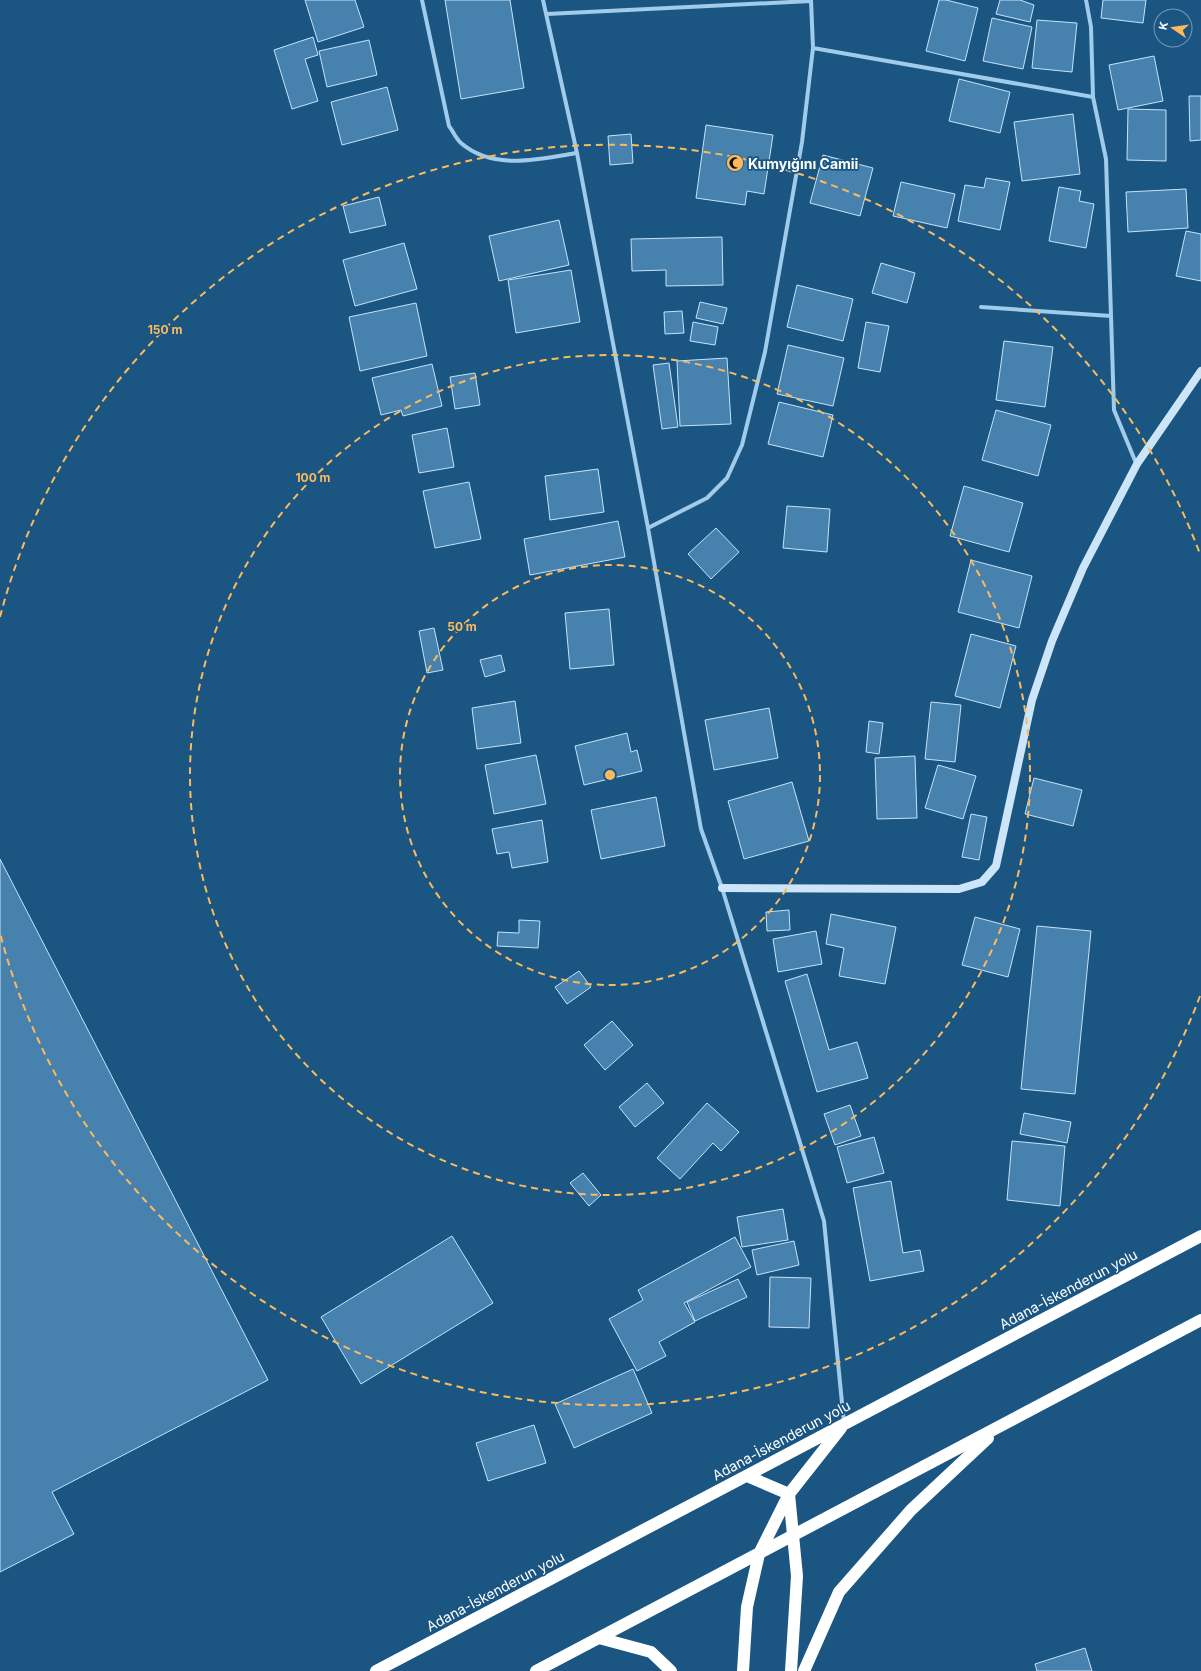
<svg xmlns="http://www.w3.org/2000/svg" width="1201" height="1671" font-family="Inter,sans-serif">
  <rect width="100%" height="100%" fill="#1b5683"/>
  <path fill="#4782af" stroke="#c5e3f8" d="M 305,0 L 355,0 L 364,27 L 318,42 Z
    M 445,0 L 510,0 L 524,88 L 461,99 Z
    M 939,0 L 946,0 L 978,8 L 965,61 L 926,51 Z
    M 1000,0 L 1020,0 L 1034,5 L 1030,22 L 996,14 Z
    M 1103,0 L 1146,0 L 1143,23 L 1101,18 Z
    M 992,18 L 1032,27 L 1023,69 L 983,61 Z
    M 1037,20 L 1077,23 L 1072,72 L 1032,68 Z
    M 313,37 L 318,55 L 305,59 L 318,101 L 292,109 L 274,50 Z
    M 369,40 L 377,75 L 327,87 L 319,51 Z
    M 1154,56 L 1163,101 L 1118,110 L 1109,65 Z
    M 959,79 L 1010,92 L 1000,133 L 949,121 Z
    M 387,87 L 398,130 L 342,145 L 331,102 Z
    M 1189,96 L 1201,96 L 1201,140 L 1190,141 Z
    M 1128,109 L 1166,110 L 1166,161 L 1127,160 Z
    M 1073,114 L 1080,174 L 1022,181 L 1014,122 Z
    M 706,125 L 773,135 L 764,194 L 747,191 L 745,205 L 696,198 Z
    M 631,134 L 633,163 L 610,165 L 608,136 Z
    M 823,155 L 873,168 L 860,216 L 810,203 Z
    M 986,178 L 1010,182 L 1000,230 L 958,221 L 965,185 L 984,188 Z
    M 901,182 L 955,194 L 947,228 L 893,216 Z
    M 1059,187 L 1081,191 L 1079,201 L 1094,204 L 1086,248 L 1049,241 Z
    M 1186,189 L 1188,228 L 1128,232 L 1126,192 Z
    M 379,197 L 386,225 L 350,233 L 343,206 Z
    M 559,220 L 569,265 L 499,281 L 489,236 Z
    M 1186,231 L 1201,234 L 1201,281 L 1176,276 Z
    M 722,237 L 723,285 L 666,286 L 666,270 L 632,271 L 631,239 Z
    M 404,243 L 417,289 L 355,306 L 343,260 Z
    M 881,263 L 915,273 L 907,303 L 872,293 Z
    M 571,270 L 580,322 L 516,333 L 508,280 Z
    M 797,285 L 853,299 L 843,341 L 787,327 Z
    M 700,302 L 727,308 L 723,324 L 696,318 Z
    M 416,303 L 427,356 L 360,371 L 349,317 Z
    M 682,311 L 684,333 L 665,334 L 664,312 Z
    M 693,322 L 718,327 L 715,345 L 690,341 Z
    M 866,322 L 889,326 L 880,372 L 858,368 Z
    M 1004,341 L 1053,347 L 1045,407 L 996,400 Z
    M 788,345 L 844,358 L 833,406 L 777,394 Z
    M 727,358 L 731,424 L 680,426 L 677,361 Z
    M 669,363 L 678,427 L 662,429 L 653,365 Z
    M 432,364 L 442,406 L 403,416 L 401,410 L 381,415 L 372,378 Z
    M 475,373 L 480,405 L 455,409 L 450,377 Z
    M 779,402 L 833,415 L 823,457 L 768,444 Z
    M 996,410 L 1051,425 L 1038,476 L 982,460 Z
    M 447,428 L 454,467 L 419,473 L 412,435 Z
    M 598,469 L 604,512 L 550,520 L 545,476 Z
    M 469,482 L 481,539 L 435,548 L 423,491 Z
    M 964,486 L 1023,503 L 1009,552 L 950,536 Z
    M 787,506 L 830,509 L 827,552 L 783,548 Z
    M 618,521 L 625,557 L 530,575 L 524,539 Z
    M 716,528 L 739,552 L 711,579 L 688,554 Z
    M 971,560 L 1032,576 L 1019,628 L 958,612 Z
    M 609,609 L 614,665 L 570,669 L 565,613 Z
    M 434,628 L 443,670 L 427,673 L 419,631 Z
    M 971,634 L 1016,646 L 1000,708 L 955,696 Z
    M 501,655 L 505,671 L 485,677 L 480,660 Z
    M 515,701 L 521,743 L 477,749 L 472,708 Z
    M 931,702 L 961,705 L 955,762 L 925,759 Z
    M 769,708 L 778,758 L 714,770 L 705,720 Z
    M 869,721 L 883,723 L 879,754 L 866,752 Z
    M 627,733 L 631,752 L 637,750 L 642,771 L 584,785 L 575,746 Z
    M 536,755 L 546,804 L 494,814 L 485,765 Z
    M 915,756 L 917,818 L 877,819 L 875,758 Z
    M 938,765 L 976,776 L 963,819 L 925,808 Z
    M 1034,778 L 1082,790 L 1073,826 L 1025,814 Z
    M 792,782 L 809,841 L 744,859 L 728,801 Z
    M 656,797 L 665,846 L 601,859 L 591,810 Z
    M 971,814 L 987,817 L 979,860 L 962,857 Z
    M 542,820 L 548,862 L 512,868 L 509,852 L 497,854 L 492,829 Z
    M 0,859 L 268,1380 L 52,1492 L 74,1534 L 0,1572 Z
    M 789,910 L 790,930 L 767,931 L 766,912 Z
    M 831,914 L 896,927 L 885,984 L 839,976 L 844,948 L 826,944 Z
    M 975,917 L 1020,929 L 1008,977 L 962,965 Z
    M 519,920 L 540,921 L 538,948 L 497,946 L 498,932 L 519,933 Z
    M 1037,926 L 1091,931 L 1075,1094 L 1021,1089 Z
    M 816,931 L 822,964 L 778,972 L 773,939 Z
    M 579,971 L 591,987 L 567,1004 L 555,987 Z
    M 807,974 L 829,1050 L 857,1042 L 868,1078 L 817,1092 L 785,981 Z
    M 612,1021 L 633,1045 L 605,1070 L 584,1045 Z
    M 647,1083 L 664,1103 L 635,1127 L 619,1107 Z
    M 707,1103 L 739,1132 L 721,1151 L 713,1143 L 680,1179 L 657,1158 Z
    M 850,1105 L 861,1136 L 835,1145 L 824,1114 Z
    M 1024,1113 L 1071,1122 L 1067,1143 L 1020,1134 Z
    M 874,1137 L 884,1173 L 847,1183 L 837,1147 Z
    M 1012,1141 L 1065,1146 L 1060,1206 L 1007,1200 Z
    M 583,1173 L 601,1195 L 589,1206 L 570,1183 Z
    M 891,1181 L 903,1253 L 920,1250 L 924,1271 L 870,1281 L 853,1188 Z
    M 783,1209 L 788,1240 L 742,1247 L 737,1217 Z
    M 452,1236 L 493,1303 L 361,1384 L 321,1317 Z
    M 735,1237 L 751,1267 L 684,1303 L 695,1322 L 659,1342 L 666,1356 L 637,1371 L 609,1319 L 643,1300 L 638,1290 Z
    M 794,1241 L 799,1265 L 757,1275 L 752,1250 Z
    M 770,1277 L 811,1278 L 809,1328 L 769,1327 Z
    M 738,1279 L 747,1297 L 695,1321 L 687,1302 Z
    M 633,1369 L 652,1413 L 574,1448 L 555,1404 Z
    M 534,1425 L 546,1463 L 488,1481 L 476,1443 Z
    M 1085,1648 L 1092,1671 L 1037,1671 L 1035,1664 Z"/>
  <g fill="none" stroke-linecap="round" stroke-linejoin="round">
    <path stroke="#a0cbeb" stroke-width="4" d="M 422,0 L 449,126 C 453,131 456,139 461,143 C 493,171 540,159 577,153
      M 543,0 L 577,153 L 648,528 L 701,829 L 722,888 L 824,1221 L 844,1423
      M 1086,0 L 1091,27 L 1093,97 L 1106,159 L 1114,410 L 1136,463
      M 547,14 L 811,1
      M 813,48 L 1093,97
      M 981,307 L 1111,316
      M 648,528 L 707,498 L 727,478 L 742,445 L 765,352 L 802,142 L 813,48 L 811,0"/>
    <path stroke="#cce5f8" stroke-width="8" d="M 722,888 L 959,889 L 982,882 L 996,866 L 1032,700 L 1052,641 L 1083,568 L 1137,464 L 1201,371"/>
    <path stroke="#fff" stroke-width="12" d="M 747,1476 L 789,1494 L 797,1576 L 791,1671
      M 599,1638 L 651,1652 L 671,1671
      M 376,1671 L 1201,1236
      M 536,1671 L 1201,1320
      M 743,1671 L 747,1607 L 759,1554 L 789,1494 L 841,1428
      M 804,1671 L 839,1592 L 911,1510 L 988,1438"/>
  </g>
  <g fill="none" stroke="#fdba5c" stroke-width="2" stroke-dasharray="7 5">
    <circle cx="610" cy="775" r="210"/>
    <circle cx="610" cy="775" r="420"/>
    <path d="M1200 996A630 630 0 0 1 0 933M0 617A630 630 0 0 1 1200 554"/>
  </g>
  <defs>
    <symbol id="mosque-disc" viewBox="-11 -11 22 22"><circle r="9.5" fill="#fdba5c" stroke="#1b5683"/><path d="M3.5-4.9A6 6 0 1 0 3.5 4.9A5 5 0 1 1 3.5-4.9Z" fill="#111"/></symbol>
  </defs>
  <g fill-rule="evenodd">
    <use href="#mosque-disc" x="725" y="153" width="20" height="20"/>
  </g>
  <g text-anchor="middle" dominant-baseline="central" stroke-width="3.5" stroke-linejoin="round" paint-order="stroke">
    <g font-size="14" font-weight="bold" fill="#fff" stroke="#1b5683" text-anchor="start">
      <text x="748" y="163">Kumyığını Camii</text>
    </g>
    <g font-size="14" fill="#fff" stroke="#1b5683">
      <text transform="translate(1068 1289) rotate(-28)">Adana-İskenderun yolu</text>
      <text transform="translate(781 1440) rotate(-28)">Adana-İskenderun yolu</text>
      <text transform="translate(495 1591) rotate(-28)">Adana-İskenderun yolu</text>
    </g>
  </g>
  <circle cx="610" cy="775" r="6" fill="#fdba5c" stroke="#1b5683" stroke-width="2"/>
  <g font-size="12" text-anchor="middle" font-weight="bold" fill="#fdba5c" stroke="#1b5683" stroke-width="3.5" stroke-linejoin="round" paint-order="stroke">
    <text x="165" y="334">150 m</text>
    <text x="313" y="482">100 m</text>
    <text x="462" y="631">50 m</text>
  </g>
  <g transform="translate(1173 28) rotate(283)"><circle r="19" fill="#1b5683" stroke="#769ab5"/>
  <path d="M0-3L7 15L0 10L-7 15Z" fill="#fdba5c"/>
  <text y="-6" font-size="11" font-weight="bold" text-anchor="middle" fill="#ffffff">K</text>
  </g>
</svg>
